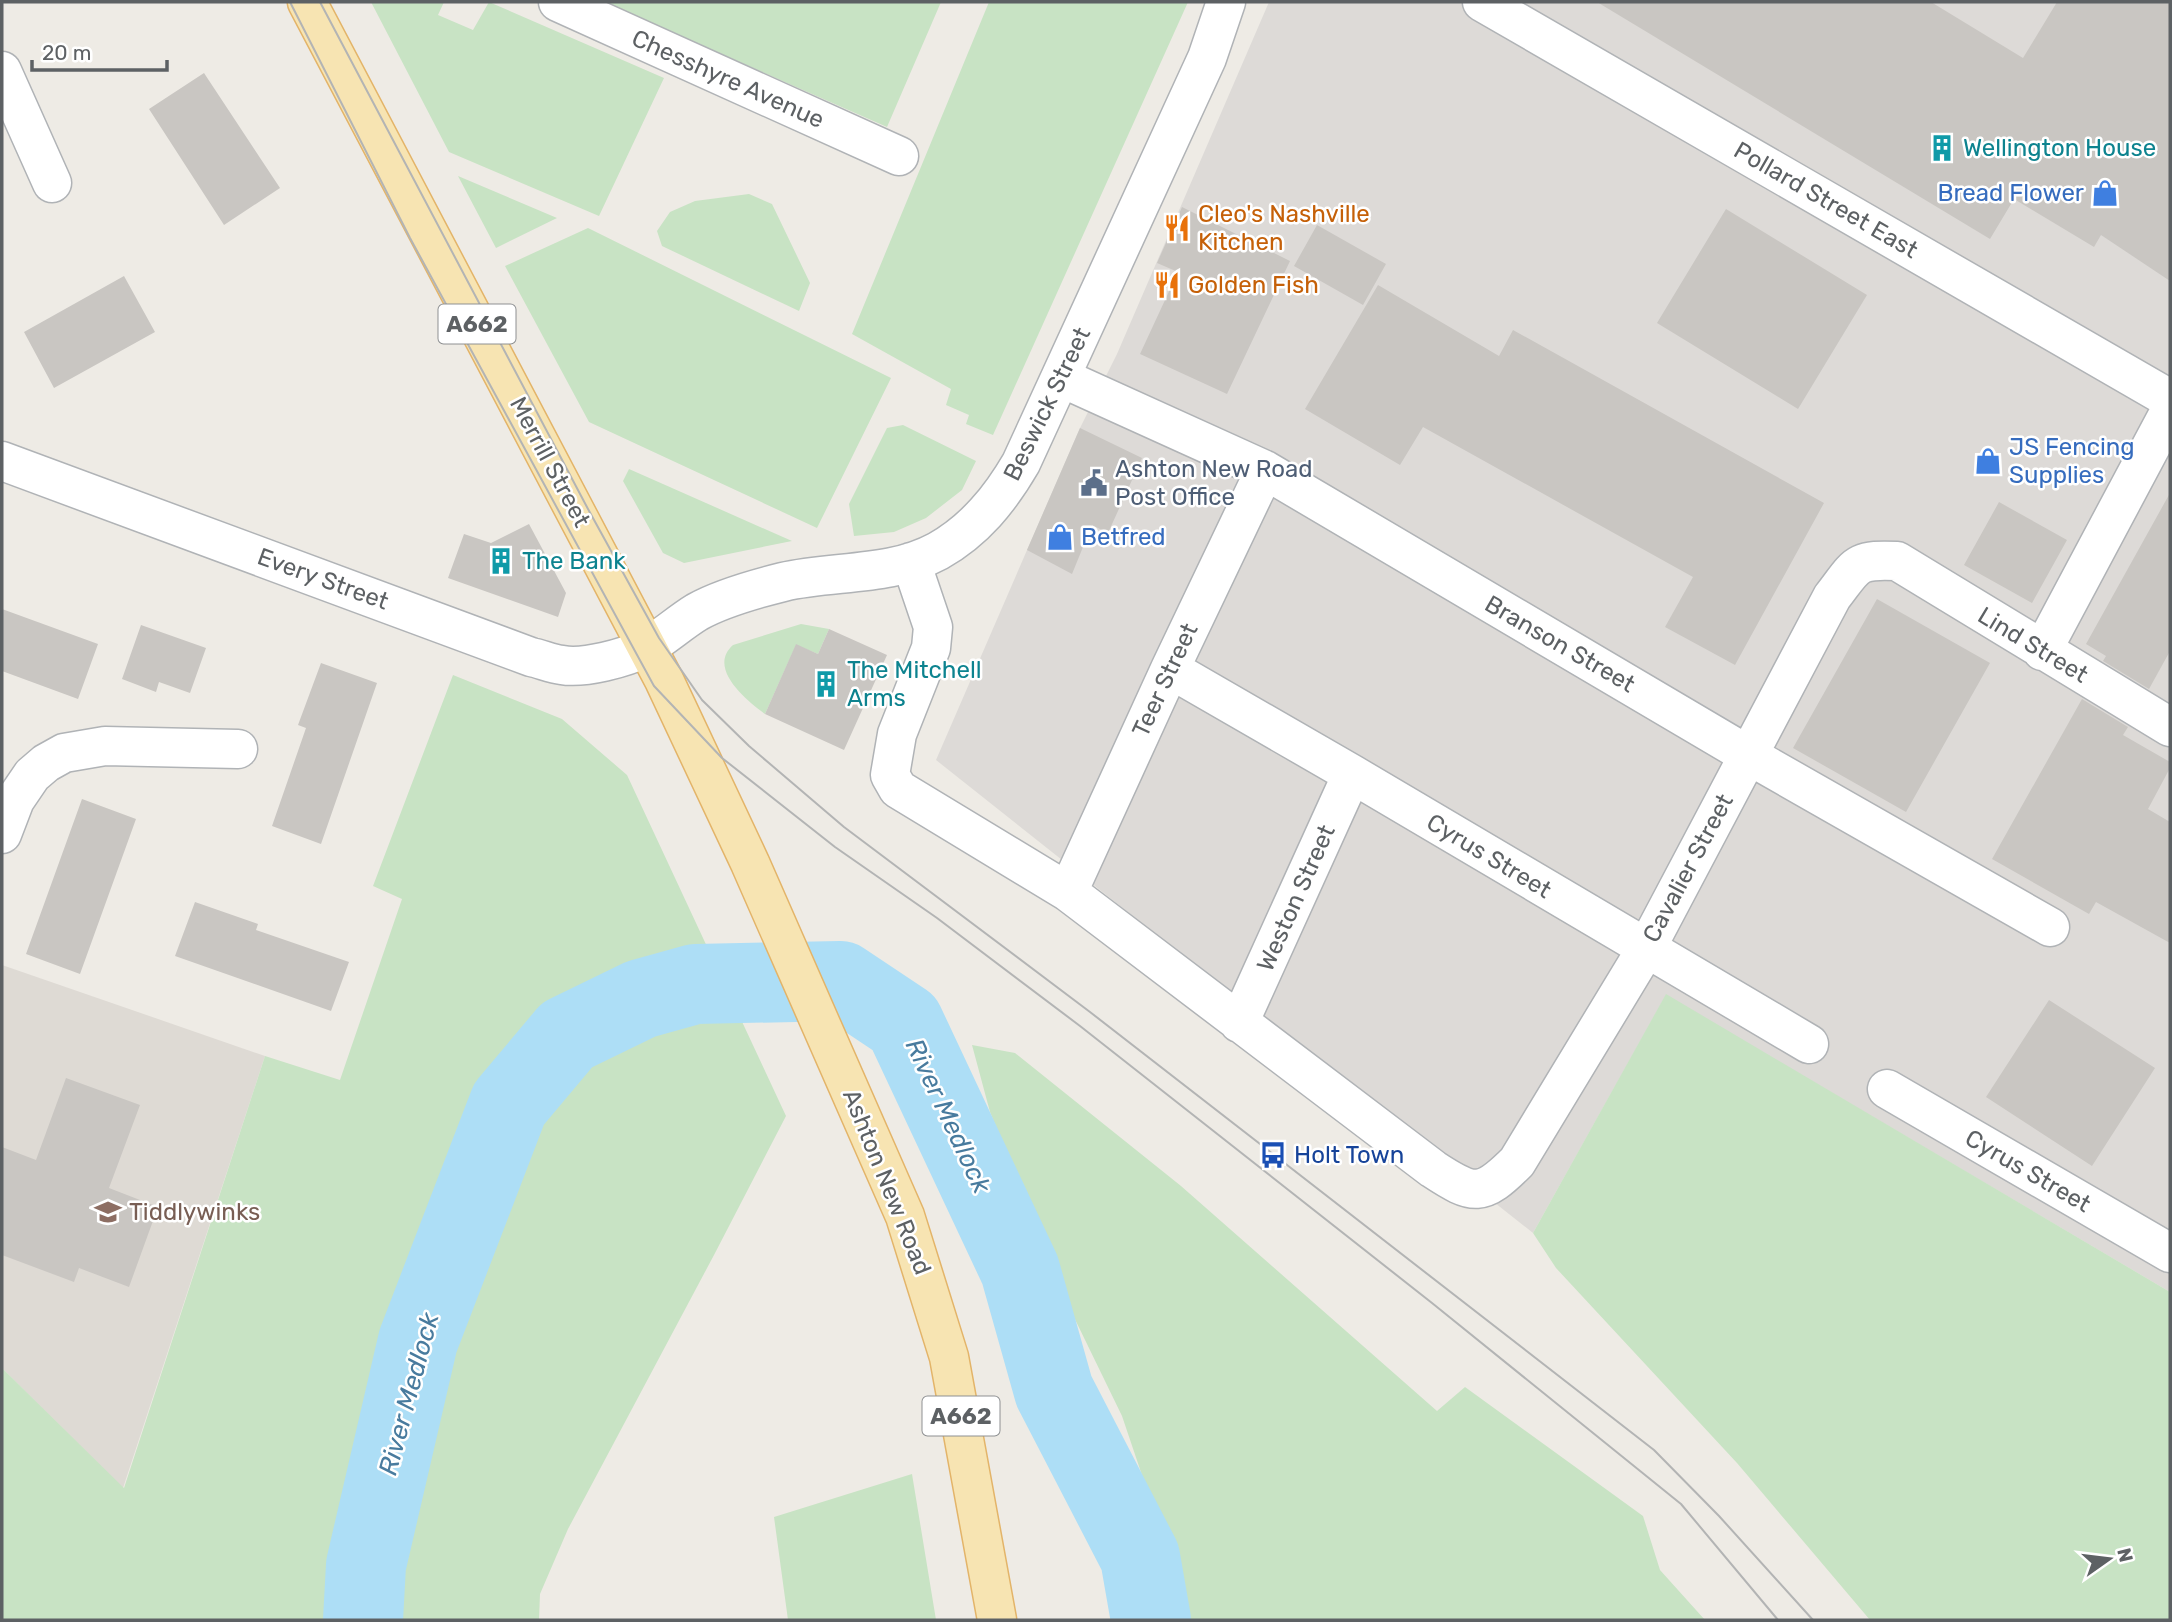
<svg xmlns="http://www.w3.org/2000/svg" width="2172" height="1622" font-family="Rubik,sans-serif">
  <rect width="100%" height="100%" fill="#eeebe5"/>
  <path fill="#dddad7" d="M 1269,2 L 2170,2 L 2170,1292 L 1666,995 L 1533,1233 L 936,760 L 1080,428 L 1117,354 Z"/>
  <path fill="#dedad4" d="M 2,965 L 265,1056 L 123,1488 L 2,1368 Z"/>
  <path fill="#c8e3c4" d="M 371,2 L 444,2 L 438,15 L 473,30 L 489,2 L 664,78 L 599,216 L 449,152 Z
    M 603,2 L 941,2 L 887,127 Z
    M 989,2 L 1188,2 L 993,435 L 966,424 L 969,415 L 946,405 L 951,389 L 852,334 Z
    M 458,176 L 557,218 L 496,248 Z
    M 749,194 L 772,204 L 810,283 L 799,311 L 662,246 L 657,231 L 670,212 L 695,201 Z
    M 588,228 L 891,378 L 817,528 L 589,422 L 505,266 Z
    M 903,425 L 976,461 L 962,490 L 926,518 L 894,532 L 854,536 L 849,504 L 887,428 Z
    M 629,469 L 792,541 L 684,563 L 663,553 L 623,481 Z
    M 801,624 L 829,629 L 818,654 L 796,645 L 765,714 C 746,700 707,668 733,645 Z
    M 453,675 L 562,719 L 627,775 L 786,1116 L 714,1255 L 568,1529 L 540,1594 L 539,1620 L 2,1620 L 2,1368 L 124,1488 L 265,1056 L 340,1080 L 402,899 L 373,886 Z
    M 1666,994 L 2170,1292 L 2170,1620 L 1870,1620 L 1737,1463 L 1556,1268 L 1533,1233 Z
    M 972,1045 L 1015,1053 L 1181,1186 L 1437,1411 L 1465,1387 L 1643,1516 L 1660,1570 L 1705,1620 L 1185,1620 L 1174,1570 L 1122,1416 L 1070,1309 L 990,1112 Z
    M 912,1474 L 936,1620 L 788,1620 L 774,1517 Z"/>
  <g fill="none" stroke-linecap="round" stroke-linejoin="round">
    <path stroke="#addef6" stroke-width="80" d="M 363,1620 L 366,1565 L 418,1341 L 509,1104 L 567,1035 L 641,999 L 695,984 L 841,981 L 904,1023 L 1020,1270 L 1054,1391 L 1140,1557 L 1151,1620"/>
  </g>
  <path fill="#c9c6c2" d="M 1597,2 L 1931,2 L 2023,58 L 2057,2 L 2170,2 L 2170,281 L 2101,235 L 2094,247 L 2014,199 L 1990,239 Z
    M 204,73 L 280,188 L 224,225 L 149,109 Z
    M 1182,207 L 1290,261 L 1227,394 L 1140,354 L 1178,272 L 1157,263 Z
    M 1726,209 L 1867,295 L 1798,409 L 1657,323 Z
    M 1317,225 L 1386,264 L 1363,305 L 1294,266 Z
    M 124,276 L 155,332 L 54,388 L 24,332 Z
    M 1378,285 L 1499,356 L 1513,330 L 1824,503 L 1735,665 L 1665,627 L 1693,577 L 1423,427 L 1400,465 L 1305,409 Z
    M 1080,428 L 1142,458 L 1108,533 L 1092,525 L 1072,574 L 1027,550 Z
    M 2170,493 L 2170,651 L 2149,689 L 2103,661 L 2106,656 L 2086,644 Z
    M 1999,502 L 2067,540 L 2032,603 L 1964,565 Z
    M 529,524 L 566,593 L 558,617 L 448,578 L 464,534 L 491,543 Z
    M 1877,599 L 1990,663 L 1906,812 L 1793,748 Z
    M 2,609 L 98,644 L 78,699 L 2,671 Z
    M 141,625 L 206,648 L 190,693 L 159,682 L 156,692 L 122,679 Z
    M 829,629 L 887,655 L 844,750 L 765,714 L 796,644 L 818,654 Z
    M 321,663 L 377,683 L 321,844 L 272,826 L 306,728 L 298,725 Z
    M 2082,699 L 2128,727 L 2123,735 L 2170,762 L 2170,768 L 2148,809 L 2170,822 L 2170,943 L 2096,902 L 2089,914 L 1992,859 Z
    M 82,799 L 136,819 L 80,974 L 26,954 Z
    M 195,902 L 258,924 L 256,930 L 349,962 L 331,1011 L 175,956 Z
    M 2049,1000 L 2155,1068 L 2092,1166 L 1986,1097 Z
    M 66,1078 L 140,1105 L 109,1188 L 158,1207 L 129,1287 L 79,1268 L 74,1282 L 2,1255 L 2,1147 L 36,1160 Z"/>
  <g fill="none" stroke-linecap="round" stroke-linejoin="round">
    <defs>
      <path id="minor" d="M 558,2 L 899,156
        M 1482,2 L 2170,399
        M 2,71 L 52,183
        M 1062,378 L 1265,470 L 1748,755 L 2050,927
        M 2,461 L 531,657 C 541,659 552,664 562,665 C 584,669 625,658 645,648 C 663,638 679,623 697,612 C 722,598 755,589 783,582 C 835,570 890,577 938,551 C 975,530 1000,499 1021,463 L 1207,58 L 1226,2
        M 911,562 L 933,627 L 931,648 L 897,734 L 890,775 L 898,789 L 1068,892 L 1433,1169 C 1474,1196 1482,1197 1517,1162 L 1646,949 L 1832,597 C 1857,565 1854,559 1897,561 L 2170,727
        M 2042,651 L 2170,411
        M 1170,669 L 1352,774 L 1809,1044
        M 2,834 L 15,800 L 32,775 L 46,763 L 64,753 L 105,746 L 238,749
        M 1068,892 L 1170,669 L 1265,470
        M 1239,1023 L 1352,774
        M 1887,1089 L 2170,1253"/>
      <path id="major" d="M 307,2 L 664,680 L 750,863 L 905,1216 L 949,1357 L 997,1620"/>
    </defs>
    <use href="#minor" stroke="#b0b3b6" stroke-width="41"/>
    <use href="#major" stroke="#e3b469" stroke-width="41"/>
    <use href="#minor" stroke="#fff" stroke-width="38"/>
    <use href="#major" stroke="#f7e4b2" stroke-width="38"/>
    <path stroke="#b3b4b4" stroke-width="2" d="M 290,2 L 410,238 L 654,686 L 722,758 L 835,847 L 937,918 L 1080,1026 L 1432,1303 L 1681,1504 L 1778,1620
      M 320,2 L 588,509 L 659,638 L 702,700 L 749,746 L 844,827 L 1090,1012 L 1654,1450 L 1719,1516 L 1813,1620"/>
  </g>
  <defs>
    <symbol id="building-bare" viewBox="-9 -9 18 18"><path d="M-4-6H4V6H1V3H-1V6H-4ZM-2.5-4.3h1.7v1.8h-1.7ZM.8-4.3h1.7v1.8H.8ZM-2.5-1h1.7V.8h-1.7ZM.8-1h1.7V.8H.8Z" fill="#0f9aa8" stroke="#fff" stroke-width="2.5" paint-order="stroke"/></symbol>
    <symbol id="shop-bare" viewBox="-9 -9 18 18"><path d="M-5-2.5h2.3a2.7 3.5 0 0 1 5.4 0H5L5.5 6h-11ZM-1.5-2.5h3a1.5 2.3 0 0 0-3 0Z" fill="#3f7fe0" stroke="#fff" stroke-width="2.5" paint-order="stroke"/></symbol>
    <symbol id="restaurant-bare" viewBox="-9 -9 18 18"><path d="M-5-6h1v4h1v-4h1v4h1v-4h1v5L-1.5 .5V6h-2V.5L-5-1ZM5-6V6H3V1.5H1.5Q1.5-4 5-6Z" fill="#e8710a" stroke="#fff" stroke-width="2.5" paint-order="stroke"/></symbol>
    <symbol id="civic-bare" viewBox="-9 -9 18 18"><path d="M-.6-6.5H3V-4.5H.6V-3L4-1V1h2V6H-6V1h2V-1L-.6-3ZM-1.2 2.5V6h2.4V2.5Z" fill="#5c6f8a" stroke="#fff" stroke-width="2.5" paint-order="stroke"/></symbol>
    <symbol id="bus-bare" viewBox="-9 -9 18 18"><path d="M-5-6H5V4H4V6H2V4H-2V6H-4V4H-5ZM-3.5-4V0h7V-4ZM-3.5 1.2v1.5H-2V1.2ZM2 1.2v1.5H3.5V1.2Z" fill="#1a4fb4" stroke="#fff" stroke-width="2.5" paint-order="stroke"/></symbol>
    <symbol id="school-bare" viewBox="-9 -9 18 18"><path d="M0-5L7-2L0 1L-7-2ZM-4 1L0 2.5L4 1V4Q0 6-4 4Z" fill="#8d6e63" stroke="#fff" stroke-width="2.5" paint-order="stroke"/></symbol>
  </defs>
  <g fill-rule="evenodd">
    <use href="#building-bare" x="1923" y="129" width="38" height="38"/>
    <use href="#shop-bare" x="2086" y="174" width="38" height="38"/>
    <use href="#restaurant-bare" x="1158" y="209" width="38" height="38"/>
    <use href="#restaurant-bare" x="1148" y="266" width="38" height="38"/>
    <use href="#shop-bare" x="1969" y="442" width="38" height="38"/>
    <use href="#civic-bare" x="1075" y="464" width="38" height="38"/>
    <use href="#shop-bare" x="1041" y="518" width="38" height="38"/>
    <use href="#building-bare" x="482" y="542" width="38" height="38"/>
    <use href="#building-bare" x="807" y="665" width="38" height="38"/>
    <use href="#bus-bare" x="1254" y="1136" width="38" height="38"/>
    <use href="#school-bare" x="89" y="1193" width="38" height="38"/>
  </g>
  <g text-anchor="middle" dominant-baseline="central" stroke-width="5" stroke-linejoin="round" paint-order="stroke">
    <g fill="#fff" stroke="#8e9092" stroke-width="2">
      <rect x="438.5" y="304.5" width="77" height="39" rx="5"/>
      <rect x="922.5" y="1396.5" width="77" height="39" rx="5"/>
    </g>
    <g font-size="23" font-weight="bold" fill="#5d6164">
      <text x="477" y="324">A662</text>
      <text x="961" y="1416">A662</text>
    </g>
    <g font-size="24" fill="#5d6164" stroke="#fff">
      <text transform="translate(728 79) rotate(24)">Chesshyre Avenue</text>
      <text transform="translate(1826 200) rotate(30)">Pollard Street East</text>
      <text transform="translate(1047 404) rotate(-64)">Beswick Street</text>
      <text transform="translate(550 462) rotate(62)">Merrill Street</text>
      <text transform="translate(323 579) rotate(20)">Every Street</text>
      <text transform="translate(1560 644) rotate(30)">Branson Street</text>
      <text transform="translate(2033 645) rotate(31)">Lind Street</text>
      <text transform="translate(1165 680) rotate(-65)">Teer Street</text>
      <text transform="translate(1489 856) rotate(31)">Cyrus Street</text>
      <text transform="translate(1688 868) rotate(-62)">Cavalier Street</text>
      <text transform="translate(1296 898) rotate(-66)">Weston Street</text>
      <text transform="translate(2028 1171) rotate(30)">Cyrus Street</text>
      <text transform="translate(887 1182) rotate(68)">Ashton New Road</text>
    </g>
    <g font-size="24" fill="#0d838f" stroke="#fff" text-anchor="start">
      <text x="1963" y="148">Wellington House</text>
      <text x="522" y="561">The Bank</text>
      <text x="847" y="670">The Mitchell<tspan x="847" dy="28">Arms</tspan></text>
    </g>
    <g font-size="24" fill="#366cbe" stroke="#fff" text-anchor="start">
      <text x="2084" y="193" text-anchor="end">Bread Flower</text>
      <text x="2009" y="447">JS Fencing<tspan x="2009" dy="28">Supplies</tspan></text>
      <text x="1081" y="537">Betfred</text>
    </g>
    <g font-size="24" fill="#c56008" stroke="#fff" text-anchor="start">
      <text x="1198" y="214">Cleo's Nashville<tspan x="1198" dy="28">Kitchen</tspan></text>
      <text x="1188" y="285">Golden Fish</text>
    </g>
    <g font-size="24" fill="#4e5e75" stroke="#fff" text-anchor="start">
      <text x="1115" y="469">Ashton New Road<tspan x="1115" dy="28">Post Office</tspan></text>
    </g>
    <g font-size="24" fill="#164399" stroke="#fff" text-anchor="start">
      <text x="1294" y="1155">Holt Town</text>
    </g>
    <g font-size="24" fill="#785e54" stroke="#fff" text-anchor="start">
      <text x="129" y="1212">Tiddlywinks</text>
    </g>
    <g font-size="26" font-style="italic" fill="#487b9e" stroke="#fff">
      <text transform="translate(948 1116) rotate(65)">River Medlock</text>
      <text transform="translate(409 1394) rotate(-75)">River Medlock</text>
    </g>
  </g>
  <rect width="2172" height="1622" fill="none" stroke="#5d6164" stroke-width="7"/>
  <g transform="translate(2109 1559) rotate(76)" stroke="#ffffff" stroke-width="5" paint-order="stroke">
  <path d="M0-5L12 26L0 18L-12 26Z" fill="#5d6164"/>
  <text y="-10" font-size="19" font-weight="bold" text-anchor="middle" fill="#5d6164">N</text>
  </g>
  <path d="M32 60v10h135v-10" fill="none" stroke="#5d6164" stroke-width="3.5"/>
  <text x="42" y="60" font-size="21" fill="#5d6164" stroke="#ffffff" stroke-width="5" paint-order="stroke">20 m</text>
</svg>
